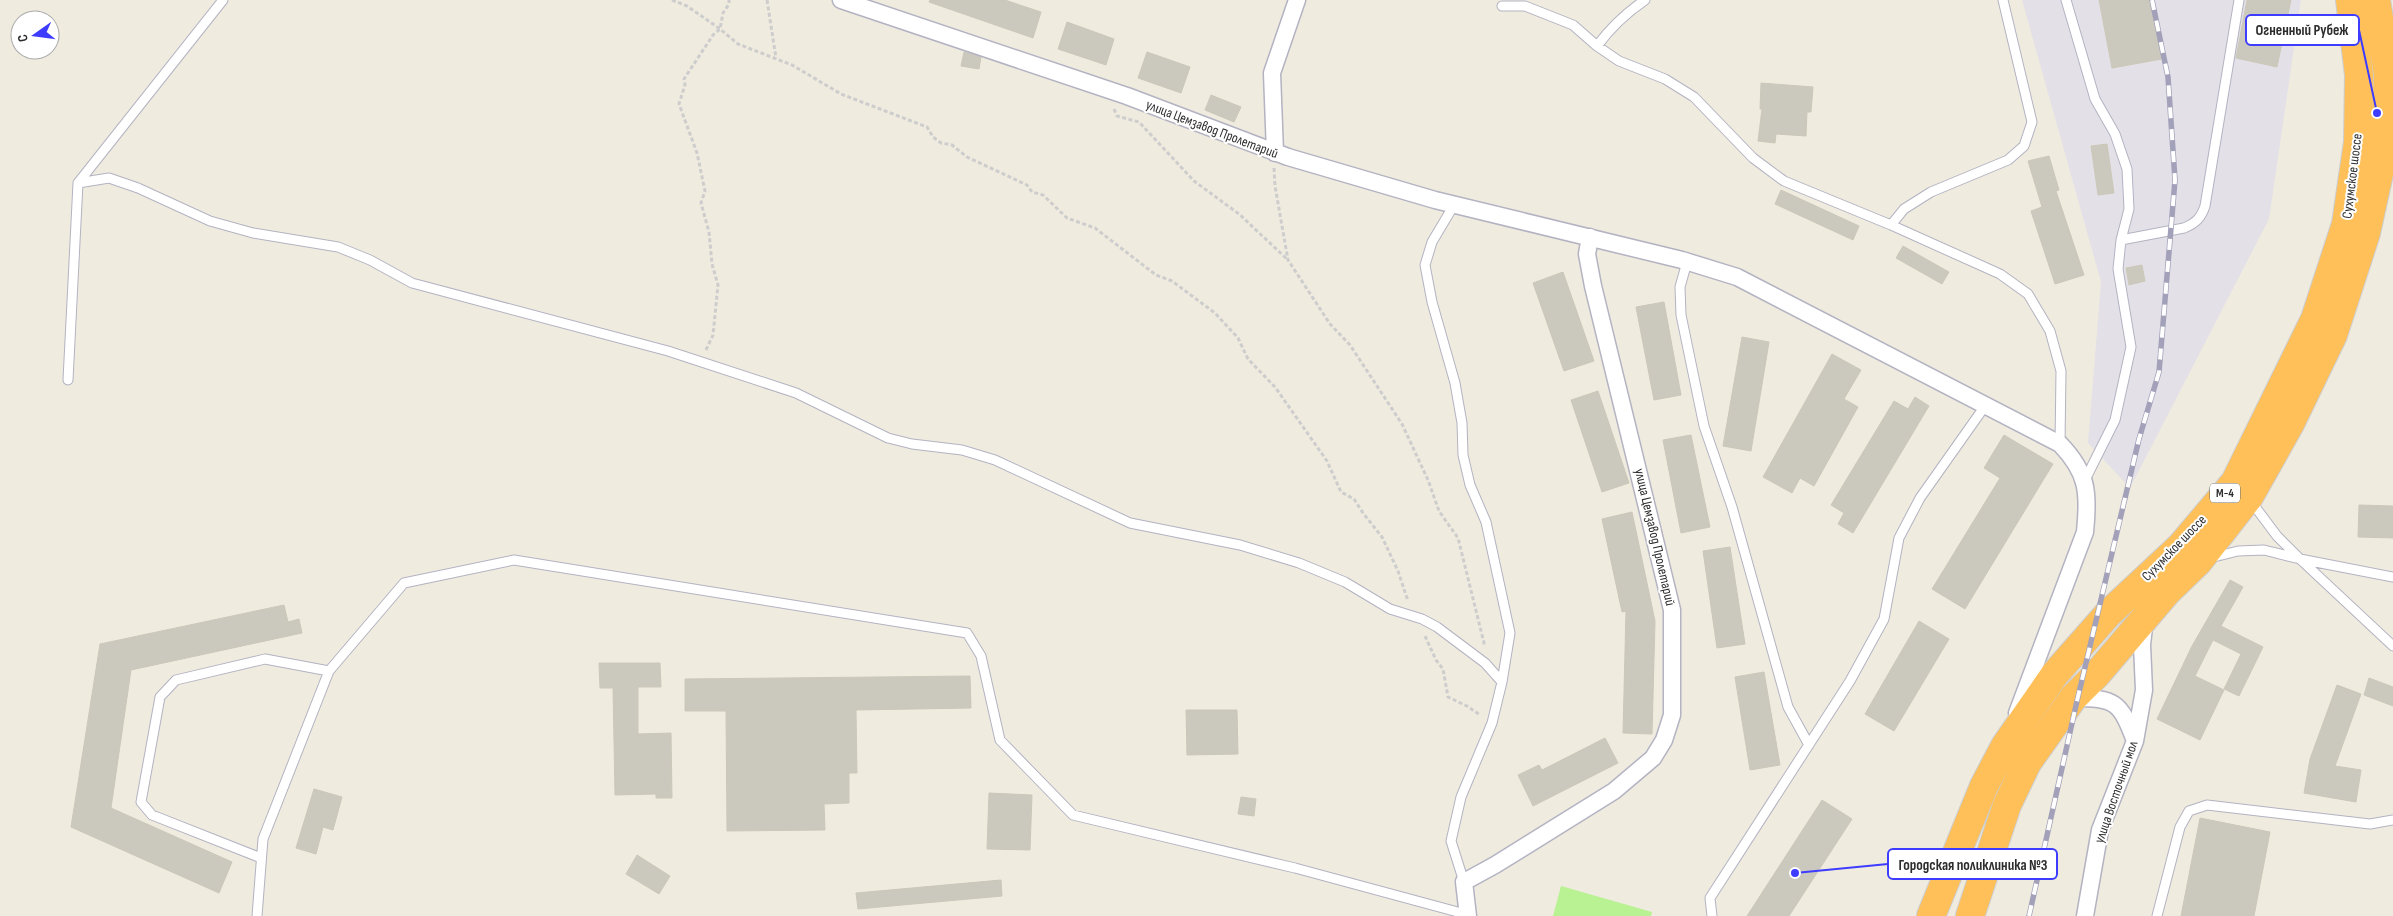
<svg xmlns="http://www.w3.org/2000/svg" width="2393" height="916" font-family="'Sofia Sans Condensed',sans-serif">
  <rect width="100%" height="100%" fill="#f0ebdf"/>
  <path fill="#e3e0e8" d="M 2022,0 L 2301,0 L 2269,219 L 2130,488 L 2088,443 L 2101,282 Z"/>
  <path fill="#b8f293" d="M 1561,886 L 1652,912 L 1651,916 L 1553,916 Z"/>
  <path fill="#cbc8be" stroke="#ccc8b8" d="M 930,0 L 1005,0 L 1041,12 L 1033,38 L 929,2 Z
    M 2099,0 L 2150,0 L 2162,59 L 2112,68 Z
    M 2247,0 L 2291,0 L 2277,67 L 2236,58 Z
    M 1067,22 L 1114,39 L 1106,65 L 1058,49 Z
    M 964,52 L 981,57 L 979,69 L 961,66 Z
    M 1147,52 L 1190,67 L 1181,93 L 1138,78 Z
    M 1761,83 L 1813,87 L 1811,112 L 1807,112 L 1806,136 L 1776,134 L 1775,143 L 1758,141 L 1762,109 L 1760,109 Z
    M 1211,95 L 1241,107 L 1234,122 L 1205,110 Z
    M 2107,144 L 2114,193 L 2098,195 L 2091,146 Z
    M 2049,156 L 2059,190 L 2056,191 L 2084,275 L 2055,284 L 2031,211 L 2042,207 L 2028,161 Z
    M 1781,190 L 1859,226 L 1853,240 L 1775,204 Z
    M 1903,246 L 1949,272 L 1942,284 L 1896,258 Z
    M 2142,265 L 2145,281 L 2129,285 L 2126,268 Z
    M 1563,272 L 1594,361 L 1564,371 L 1533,283 Z
    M 1664,302 L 1681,395 L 1654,400 L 1636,307 Z
    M 1742,337 L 1769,342 L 1751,451 L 1723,446 Z
    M 1832,354 L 1861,370 L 1844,399 L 1858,407 L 1814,486 L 1800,478 L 1792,493 L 1763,477 Z
    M 1598,391 L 1629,483 L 1602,492 L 1571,400 Z
    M 1915,397 L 1929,406 L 1853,533 L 1838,524 L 1844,513 L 1831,505 L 1894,401 L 1908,409 Z
    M 1691,435 L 1710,527 L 1681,533 L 1663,440 Z
    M 2004,435 L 2053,464 L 1965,609 L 1932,589 L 2000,478 L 1984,468 Z
    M 2359,505 L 2393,506 L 2393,538 L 2358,537 Z
    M 1632,512 L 1655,621 L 1652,734 L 1623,733 L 1626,611 L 1622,612 L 1602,519 Z
    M 1730,547 L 1745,644 L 1717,648 L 1703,551 Z
    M 2230,580 L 2243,587 L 2221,626 L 2263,647 L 2239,696 L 2224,689 L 2241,654 L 2213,640 L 2195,676 L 2224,690 L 2200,740 L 2157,719 L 2192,646 Z
    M 284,605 L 288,622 L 299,619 L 302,633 L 131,670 L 111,808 L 232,862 L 219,893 L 71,827 L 100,644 Z
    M 1919,621 L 1949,639 L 1894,731 L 1865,714 Z
    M 599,663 L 660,663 L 661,687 L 638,687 L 638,734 L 671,733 L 672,798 L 656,798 L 656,794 L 615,795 L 613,688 L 600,688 Z
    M 1764,672 L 1780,765 L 1750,770 L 1735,677 Z
    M 970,676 L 971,708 L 856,710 L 857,773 L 849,773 L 849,803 L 824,804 L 825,830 L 727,831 L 726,711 L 685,711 L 685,679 Z
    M 2369,678 L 2393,687 L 2393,706 L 2364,695 Z
    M 2337,685 L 2361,694 L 2335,766 L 2361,770 L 2356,802 L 2304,793 L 2310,759 Z
    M 1186,710 L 1237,710 L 1238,754 L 1187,755 Z
    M 1605,738 L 1618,763 L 1533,806 L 1518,775 L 1539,765 L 1542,770 Z
    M 314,789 L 342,797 L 333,830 L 323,827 L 316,854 L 296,848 Z
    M 989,793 L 1032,795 L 1030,850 L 987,849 Z
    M 1241,797 L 1256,799 L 1254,816 L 1238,814 Z
    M 1822,800 L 1852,819 L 1789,916 L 1747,916 Z
    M 2200,818 L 2270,832 L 2254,916 L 2181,916 Z
    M 637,855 L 670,876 L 659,894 L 626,874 Z
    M 1001,880 L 1002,896 L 858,909 L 856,893 Z"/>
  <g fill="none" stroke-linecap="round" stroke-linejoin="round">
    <defs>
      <path id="lane" d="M 2066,0 L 2095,99 L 2115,134 L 2127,169 L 2129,209 L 2121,240 L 2118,269 L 2131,347 L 2115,420 L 2085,480
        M 1502,6 L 1525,6 L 1573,25 L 1597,46 L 1619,61 L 1665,79 L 1694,97 L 1753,158 L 1784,181 L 1891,225 L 2000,274 L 2028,294 L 2050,331 L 2061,371 L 2060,444
        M 1597,46 C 1611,27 1626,13 1645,0
        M 78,183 L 109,178 L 138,188 L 210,221 L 253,233 L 338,247 L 370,260 L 412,283 L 668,351 L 796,393 L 888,438 L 912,444 L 962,450 L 995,460 L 1130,523 L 1240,545 L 1299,563 L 1345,582 L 1390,609 L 1422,619 L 1437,627 L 1485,663 L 1502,682
        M 1454,205 L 1432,242 L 1425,265 L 1432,302 L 1455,383 L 1462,423 L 1463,455 L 1470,485 L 1486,522 L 1510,633 L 1502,682 L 1492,723 L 1461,797 L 1451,841 L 1464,882
        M 1891,225 L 1904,209 L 1931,192 L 2008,160 L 2024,146 L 2032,122 L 2003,0
        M 2121,240 L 2184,228 C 2196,223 2201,218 2205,206 L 2239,0
        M 1687,262 L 1680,287 L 1681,315 L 1704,426 L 1732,507 L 1788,707 L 1809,745
        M 68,380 L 78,183 L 223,0
        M 2250,500 L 2277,536 L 2300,559 L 2393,577
        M 2210,558 L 2238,551 L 2264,550 L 2300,559 L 2393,646
        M 261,858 L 152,815 L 141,802 L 160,697 L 176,680 L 265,659 L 329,671
        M 257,916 L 263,839 L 329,671 L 404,583 L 514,560 L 967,633 L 981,656 L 1000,740 L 1073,815 L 1295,868 L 1469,915
        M 1712,916 L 1710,898 L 1850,681 L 1884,619 L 1899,538 L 1920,498 L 1985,406
        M 2157,916 L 2180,827 L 2189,811 L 2207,805 L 2370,824 L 2393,820"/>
      <path id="street" d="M 841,0 L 1127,96 L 1288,157 L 1435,200 L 1682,260 L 1737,277 L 2060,444 C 2088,473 2089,493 2085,532 L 2017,713
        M 1275,153 L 1272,73 L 1297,0
        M 2073,698 C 2115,698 2120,701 2135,741
        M 1468,916 L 1464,882 L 1495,865 L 1614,791 L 1653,758 L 1664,740 L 1672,715 L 1672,610 L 1593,286 L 1587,254 L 1590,237
        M 2085,916 L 2100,830 L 2135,741 L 2144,690 L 2142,645 L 2144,627 L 2147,620"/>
      <path id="highway" d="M 1931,916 L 1984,786 L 2005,746 L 2055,674 L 2108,614 L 2181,546 L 2235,482 L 2315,319 L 2346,224 L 2358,142 L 2359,75 L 2350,0
        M 1970,916 L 2007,805 L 2027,763 L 2073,698 L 2097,674 L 2167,592 L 2198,562 L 2249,497 L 2290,424 L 2333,335 L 2366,233 L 2385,146 L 2388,74 L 2376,0"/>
    </defs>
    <use href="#lane" stroke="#b3b3c2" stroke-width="11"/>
    <use href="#street" stroke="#b3b3c2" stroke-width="19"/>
    <use href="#highway" stroke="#cdcdcd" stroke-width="30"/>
    <path stroke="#cdcdcd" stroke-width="3" stroke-dasharray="4 2.5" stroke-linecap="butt" d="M 672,0 L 687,6 L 720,29 L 738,44 L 792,65 L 841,94 L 927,127 L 933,137 L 941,143 L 952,145 L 967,157 L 1027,185 L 1032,192 L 1043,195 L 1067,218 L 1095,228 L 1156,275 L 1172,281 L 1215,313 L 1238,338 L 1248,359 L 1275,387 L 1327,461 L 1341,492 L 1354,499 L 1363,513 L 1382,537 L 1398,571 L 1408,601
      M 767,0 L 776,58
      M 1114,109 L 1117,116 L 1139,122 L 1194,181 L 1239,214 L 1288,260
      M 1274,168 L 1275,186 L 1288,260 L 1330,324 L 1350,345 L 1402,424 L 1428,480 L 1439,511 L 1458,538 L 1485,647
      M 706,350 L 713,335 L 718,285 L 712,264 L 709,232 L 701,203 L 705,191 L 697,153 L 679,104 L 685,85 L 684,79 L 713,35 L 720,29 L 723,13 L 729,4 L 729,0
      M 1425,636 L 1436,660 L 1443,669 L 1448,697 L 1467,706 L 1480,715"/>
    <use href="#lane" stroke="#fff" stroke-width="9"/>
    <use href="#street" stroke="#fff" stroke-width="16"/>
    <use href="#highway" stroke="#ffc05a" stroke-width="28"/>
    <defs>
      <path id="rail" d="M 2029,916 L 2077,701 L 2139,439 L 2159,372 L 2175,180 L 2168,77 L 2152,0"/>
    </defs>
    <use href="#rail" stroke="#a2a1b9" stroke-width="5.5"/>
    <use href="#rail" stroke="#fff" stroke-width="4" stroke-dasharray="11" stroke-linecap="butt"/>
  </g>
  <g text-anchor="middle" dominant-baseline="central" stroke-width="4" stroke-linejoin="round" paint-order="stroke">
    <rect fill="#fff" stroke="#6c6c6c" stroke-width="1" x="2210" y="483.5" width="30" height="19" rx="4"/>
    <g font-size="12" font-weight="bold" fill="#2d2d2d">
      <text x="2225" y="493">М-4</text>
    </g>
    <g font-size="14" fill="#2d2d2d" stroke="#fff">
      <text transform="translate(1212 129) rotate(21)">улица Цемзавод Пролетарий</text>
      <text transform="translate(2352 176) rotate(-83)">Сухумское шоссе</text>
      <text transform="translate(1655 537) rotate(77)">улица Цемзавод Пролетарий</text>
      <text transform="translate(2174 548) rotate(-46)">Сухумское шоссе</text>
      <text transform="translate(2116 792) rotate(-71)">улица Восточный мол</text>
    </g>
  </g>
  <path fill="none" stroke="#3d3cff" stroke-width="2" d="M2377 113L2359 30M1795 873L1888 864"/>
  <g fill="#3d3cff" stroke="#fff" stroke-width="2">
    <circle cx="2377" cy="113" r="5"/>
    <circle cx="1795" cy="873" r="5"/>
  </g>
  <g fill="#fff" stroke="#3d3cff" stroke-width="2">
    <rect x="2246" y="15" width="113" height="30" rx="5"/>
    <rect x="1888" y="849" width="169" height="30" rx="5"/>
  </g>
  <g font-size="15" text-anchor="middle" font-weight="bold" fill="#2d2d2d">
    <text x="2302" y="35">Огненный Рубеж</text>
    <text x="1973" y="870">Городская поликлиника №3</text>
  </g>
  <g transform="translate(35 35) rotate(256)"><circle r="24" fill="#ffffff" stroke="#ababab"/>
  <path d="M0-4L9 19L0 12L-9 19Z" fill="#3d3cff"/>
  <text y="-8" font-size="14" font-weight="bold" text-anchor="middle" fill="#2d2d2d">С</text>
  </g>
</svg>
